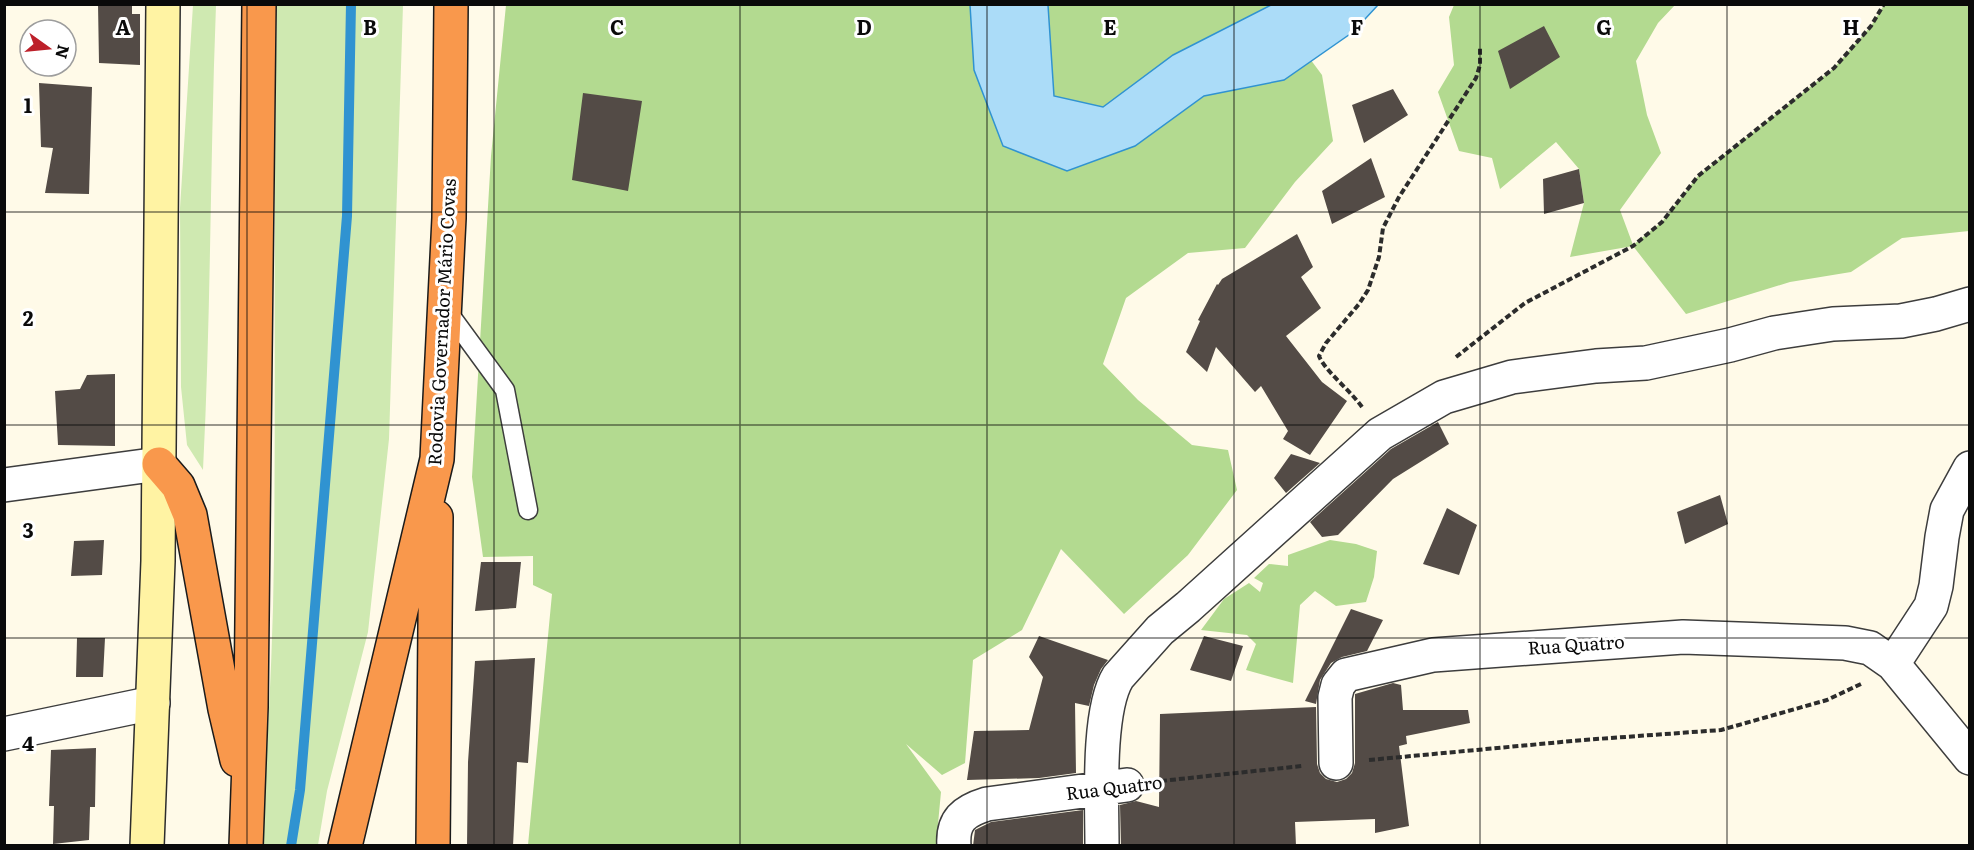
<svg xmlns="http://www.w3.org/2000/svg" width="1974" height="850" font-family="Literata,serif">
  <rect width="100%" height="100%" fill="#fffae8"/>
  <path fill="#cfe9b1" d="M 193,5 L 216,5 C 210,160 211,315 203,470 L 187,445 L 181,387 L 180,208 Z
    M 277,5 L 403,5 L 389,439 L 368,632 L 327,791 L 318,845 L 262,846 C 267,749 273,652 274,555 C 276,371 273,188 277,5 Z"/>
  <path fill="#b3da90" d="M 506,5 L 1270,5 L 1322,75 L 1333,141 L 1295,182 L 1245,248 L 1188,253 L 1126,298 L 1103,364 L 1138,400 L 1192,445 L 1228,450 L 1237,490 L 1188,555 L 1124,614 L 1061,549 L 1022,630 L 973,660 L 965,763 L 942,775 L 906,744 L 941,792 L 936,845 L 528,845 L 552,594 L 533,585 L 533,556 L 483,557 L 472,477 L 491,156 Z
    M 1454,5 L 1675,5 L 1658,23 L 1636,61 L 1647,115 L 1661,153 L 1620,210 L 1633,245 L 1662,222 L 1698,176 L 1834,68 L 1871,26 L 1884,5 L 1969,5 L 1969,231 L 1902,238 L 1851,272 L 1790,282 L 1686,314 L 1633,246 L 1570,257 L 1584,203 L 1579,169 L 1556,142 L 1500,189 L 1492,158 L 1459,151 L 1438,92 L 1454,65 L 1449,17 Z
    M 1330,540 L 1356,544 L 1377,551 L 1374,577 L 1366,602 L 1336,606 L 1315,591 L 1300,605 L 1293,683 L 1246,670 L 1256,644 L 1247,635 L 1201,630 L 1224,599 L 1249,583 L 1260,592 L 1263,583 L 1254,578 L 1269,564 L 1288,566 L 1288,555 Z"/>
  <path fill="#abdcf8" stroke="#3093d1" stroke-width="1.5" d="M 970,5 L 1048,5 L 1054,96 L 1103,107 L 1173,55 L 1271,5 L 1378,5 L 1353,32 L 1284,80 L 1204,96 L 1135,146 L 1067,171 L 1003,146 L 974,70 Z"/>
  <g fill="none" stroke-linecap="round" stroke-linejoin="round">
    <path stroke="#3093d1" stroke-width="10" d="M 291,846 L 300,790 L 347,216 L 351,4"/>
  </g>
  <path fill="#534b46" d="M 98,4 L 132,4 L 132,14 L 140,14 L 140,65 L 99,63 Z
    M 1544,26 L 1560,57 L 1510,89 L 1498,51 Z
    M 39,83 L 92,87 L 89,194 L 45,193 L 53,148 L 41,147 Z
    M 1393,89 L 1408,115 L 1364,143 L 1352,105 Z
    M 583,93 L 642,101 L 628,191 L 572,180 Z
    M 1371,158 L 1385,197 L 1332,224 L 1322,191 Z
    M 1579,169 L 1584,203 L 1544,214 L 1543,179 Z
    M 1297,234 L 1313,267 L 1301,277 L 1321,308 L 1286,336 L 1322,382 L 1347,401 L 1310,455 L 1283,439 L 1288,431 L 1261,386 L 1255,392 L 1216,347 L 1207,372 L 1186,352 L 1200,321 L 1198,320 L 1217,284 L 1218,285 L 1222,279 Z
    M 115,374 L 115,446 L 58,445 L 55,391 L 80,389 L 87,375 Z
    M 1438,422 L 1449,444 L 1393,479 L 1338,535 L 1322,537 L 1310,522 L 1391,449 Z
    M 1291,454 L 1320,463 L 1286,493 L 1274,478 Z
    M 1720,495 L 1728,524 L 1685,544 L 1677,512 Z
    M 1447,508 L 1477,525 L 1459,575 L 1423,564 Z
    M 104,540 L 102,575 L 71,576 L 74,541 Z
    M 481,562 L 521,562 L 516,608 L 475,611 Z
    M 1351,609 L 1383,620 L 1367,651 L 1342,657 L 1331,663 L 1320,680 L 1316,704 L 1305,701 Z
    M 1039,636 L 1108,660 L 1101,669 L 1094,685 L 1089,706 L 1075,703 L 1076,773 L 1039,778 L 967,780 L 974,731 L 1029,730 L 1043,677 L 1029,657 Z
    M 1204,636 L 1243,646 L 1231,681 L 1190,670 Z
    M 77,638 L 105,638 L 103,677 L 76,677 Z
    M 535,658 L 528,763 L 517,762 L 513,846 L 467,846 L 468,762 L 475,661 Z
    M 1393,683 L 1401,685 L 1403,710 L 1468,710 L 1470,723 L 1406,736 L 1407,744 L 1399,746 L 1409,826 L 1375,833 L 1375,819 L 1295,822 L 1296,846 L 1121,846 L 1120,805 L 1136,801 L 1159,807 L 1160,714 L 1316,707 L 1317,764 L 1320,773 L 1326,779 L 1337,782 L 1346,779 L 1352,773 L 1355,763 L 1355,694 Z
    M 96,748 L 95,807 L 90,807 L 89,840 L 53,844 L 54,806 L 49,806 L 51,750 Z
    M 1083,810 L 1083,846 L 973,846 L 975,830 L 991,822 Z"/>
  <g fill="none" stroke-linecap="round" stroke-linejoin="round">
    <defs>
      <path id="lane" d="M 445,308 L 505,390 L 528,510"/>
      <path id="street" d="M 4,485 L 159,464
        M 1893,664 L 1931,606 L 1936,586 L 1942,537 L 1947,510 L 1970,468
        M 4,734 L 153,703
        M 1336,763 L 1335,697 L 1338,685 L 1346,675 L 1433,655 L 1683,637 L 1845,643 L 1870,648 L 1893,664 L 1970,758
        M 954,846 C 952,820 964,811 987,804 L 1127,785
        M 1102,846 C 1102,803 1097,711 1118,677 L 1160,630 L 1188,607 L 1380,434 L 1444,397 L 1512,377 L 1596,366 L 1646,363 L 1730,345 L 1774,333 L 1833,324 L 1901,321 L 1936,314 L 1970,304"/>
      <path id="secondary" d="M 147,846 L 158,561 L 163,4"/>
      <path id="highway" d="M 159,464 L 178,486 L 190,515 L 225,709 L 237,760
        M 246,846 L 251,707 L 259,4
        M 345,846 L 437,459 L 449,218 L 451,4
        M 433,846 L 436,517"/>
    </defs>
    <use href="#lane" stroke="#3d3d3d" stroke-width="21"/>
    <use href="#street" stroke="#3d3d3d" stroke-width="36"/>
    <use href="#secondary" stroke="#2c2c2c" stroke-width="36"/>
    <use href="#highway" stroke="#1b1b1b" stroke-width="36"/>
    <path stroke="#2c2c2c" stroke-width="4" stroke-dasharray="6 3" stroke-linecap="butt" d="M 1456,357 L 1525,303 L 1633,246 L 1662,222 L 1698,176 L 1834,68 L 1871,26 L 1884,4
      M 1362,407 C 1350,390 1325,371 1319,356 L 1326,343 L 1359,304 L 1368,290 L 1379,257 L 1383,228 L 1399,197 L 1476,78 L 1480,65 L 1480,47
      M 1369,760 L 1583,740 L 1721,730 L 1827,700 L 1863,683
      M 1161,781 L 1302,766"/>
    <use href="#lane" stroke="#fff" stroke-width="18"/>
    <use href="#street" stroke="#fff" stroke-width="33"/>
    <use href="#secondary" stroke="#fff3a3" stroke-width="33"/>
    <use href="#highway" stroke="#f9984c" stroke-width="33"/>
  </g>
  <path fill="none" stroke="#0a0a0a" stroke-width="1.5" stroke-opacity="0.55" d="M 247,4 L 247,846M 494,4 L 494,846M 740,4 L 740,846M 987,4 L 987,846M 1234,4 L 1234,846M 1480,4 L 1480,846M 1727,4 L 1727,846M 4,212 L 1970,212M 4,425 L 1970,425M 4,638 L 1970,638"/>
  <g text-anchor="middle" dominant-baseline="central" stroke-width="6" stroke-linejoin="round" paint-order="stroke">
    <g font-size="18" fill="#0a0a0a" stroke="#fff">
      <text transform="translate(441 322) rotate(-87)">Rodovia Governador Mário Covas</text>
      <text transform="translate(1576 644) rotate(-4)">Rua Quatro</text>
      <text transform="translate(1114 787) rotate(-7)">Rua Quatro</text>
    </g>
  </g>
  <g font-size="20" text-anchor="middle" font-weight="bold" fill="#0a0a0a" stroke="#fff" stroke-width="6" stroke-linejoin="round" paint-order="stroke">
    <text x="123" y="35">A</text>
    <text x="370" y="35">B</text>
    <text x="617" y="35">C</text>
    <text x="864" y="35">D</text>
    <text x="1110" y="35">E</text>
    <text x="1357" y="35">F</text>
    <text x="1604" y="35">G</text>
    <text x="1851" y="35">H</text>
    <text x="28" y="113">1</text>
    <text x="28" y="326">2</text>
    <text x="28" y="538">3</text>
    <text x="28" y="751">4</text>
  </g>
  <rect width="1974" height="850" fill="none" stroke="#0a0a0a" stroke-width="12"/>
  <g transform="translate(48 48) rotate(105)"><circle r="28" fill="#ffffff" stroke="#9d9d9d" stroke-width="1.5"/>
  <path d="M0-4.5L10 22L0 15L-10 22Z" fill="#bd202a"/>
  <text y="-9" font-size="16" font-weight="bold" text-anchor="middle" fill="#0a0a0a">N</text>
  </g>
</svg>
